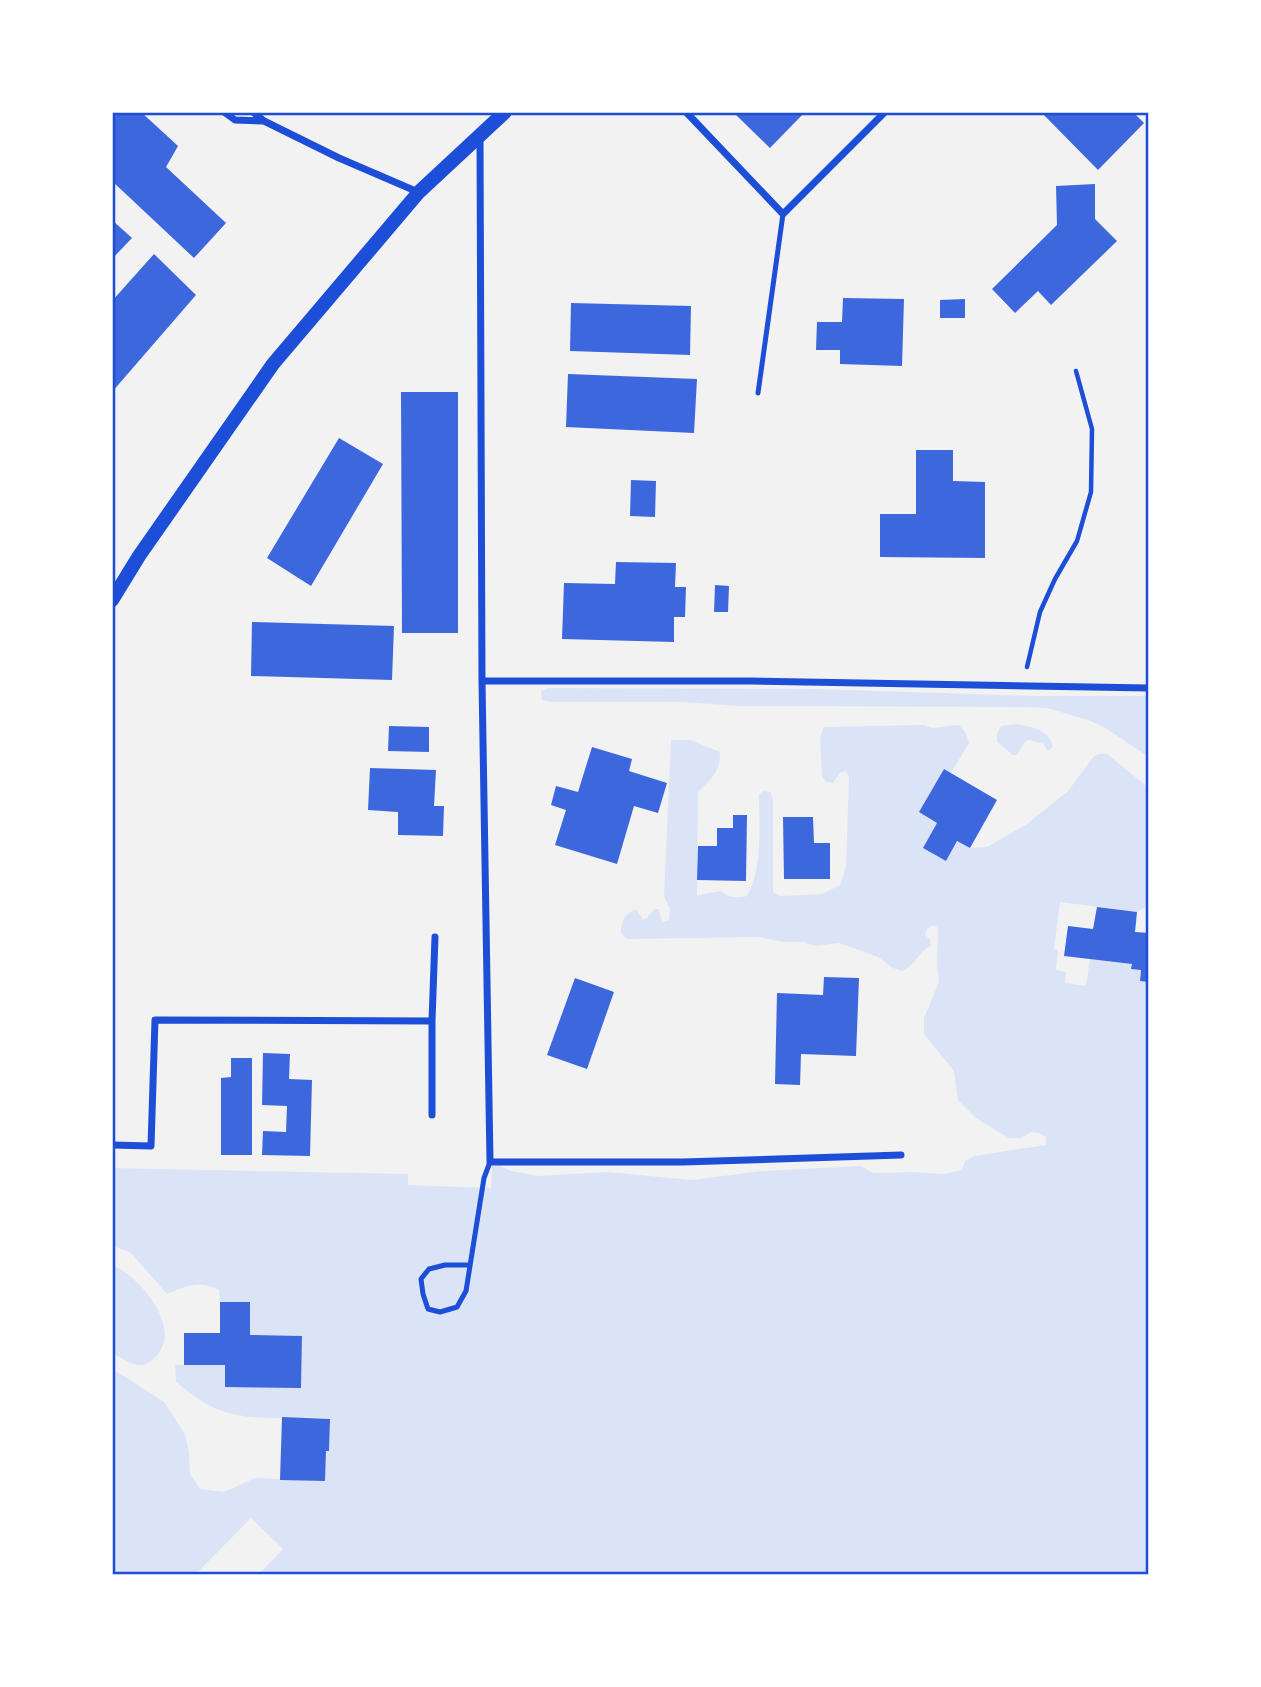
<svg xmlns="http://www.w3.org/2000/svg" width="1261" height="1687" font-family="'Exo 2',sans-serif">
  <rect width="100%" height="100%" fill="#f2f2f2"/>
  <path fill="#dbe4f7" d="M 548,688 L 816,689 L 1034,696 L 1149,696 L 1149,757 L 1104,727 L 1088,720 L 1047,708 L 1019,707 L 741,706 L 681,702 L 552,702 L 542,700 L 541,691 Z
    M 1016,724 C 1032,727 1048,729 1053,746 L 1051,749 L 1047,751 L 1044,744 L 1029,740 L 1024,743 L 1017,755 L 1013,755 L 997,742 L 997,734 L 1001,726 Z
    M 923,725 L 933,728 L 959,725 L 966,733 L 969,743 L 951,773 L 944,769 L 919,812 L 937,823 L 923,848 L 946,861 L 957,841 L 970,848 L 987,847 L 1027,824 L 1068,791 L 1094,756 L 1099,754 L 1107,754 L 1149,788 L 1149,905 L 1137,912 L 1060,902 L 1054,949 L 1058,950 L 1056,970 L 1066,972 L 1065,983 L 1086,986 L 1090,959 L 1132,964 L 1141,970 L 1140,981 L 1149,982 L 1149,1066 L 1146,1079 L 1149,1080 L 1149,1575 L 258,1575 L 283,1549 L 251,1518 L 195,1575 L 112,1575 L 112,1370 L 119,1373 L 164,1402 L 185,1434 L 189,1452 L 190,1474 L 200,1489 L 224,1492 L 255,1478 L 325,1481 L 326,1451 L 329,1451 L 330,1419 C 295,1415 256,1423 222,1411 C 205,1405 191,1394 176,1382 L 175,1365 L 225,1365 L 225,1387 L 301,1388 L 302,1336 L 250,1335 L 250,1302 L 220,1302 L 219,1290 C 200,1280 186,1286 167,1294 L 131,1253 L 112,1245 L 112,1168 L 408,1174 L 408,1185 L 491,1188 L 492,1166 L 498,1165 L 511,1171 L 539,1176 L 608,1172 L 692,1180 L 762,1171 L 861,1166 L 873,1173 L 913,1172 L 944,1174 L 962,1170 L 965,1161 L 974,1156 L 1046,1145 L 1046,1137 L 1039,1133 L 1031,1132 L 1021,1138 L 1009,1138 L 977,1119 L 958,1100 L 954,1071 L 924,1034 L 924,1018 L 939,982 L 937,967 L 938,928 L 933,925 L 927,929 L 925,935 L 930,939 L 931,946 C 919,951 917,964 902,971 L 893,968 L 878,957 L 839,943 L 815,946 L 804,942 L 783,942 L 759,937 L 627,939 L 621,933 C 622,920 623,915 636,909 L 643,920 L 647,918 L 654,909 L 659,909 L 661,919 L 664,922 L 669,920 L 670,909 L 664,896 L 671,740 L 690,740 L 720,752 C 720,773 712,778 698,792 L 697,895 L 721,891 C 730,898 737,898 747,896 C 763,869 759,825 759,794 L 764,791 L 770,792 L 773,799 L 773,892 L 781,896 L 822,894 L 840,885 L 846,867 L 849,777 L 846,771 L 841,772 L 833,783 L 826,782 L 822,776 L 820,737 L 824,727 Z
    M 112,1265 C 142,1277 187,1333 152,1360 C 147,1364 143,1366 137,1365 C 129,1363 120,1357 112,1353 Z"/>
  <path fill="#3d67dc" d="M 112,112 L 141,112 L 178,146 L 166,167 L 226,223 L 194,258 L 112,181 Z
    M 733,112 L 805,112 L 770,148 Z
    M 1041,112 L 1133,112 L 1144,123 L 1098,170 Z
    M 1095,184 L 1095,219 L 1117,241 L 1051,305 L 1038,291 L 1015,313 L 992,289 L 1057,225 L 1056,186 Z
    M 112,220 L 132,238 L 112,259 Z
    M 154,254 L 196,295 L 112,392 L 112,301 Z
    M 843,298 L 904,299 L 902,366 L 840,364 L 840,350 L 816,350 L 817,322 L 842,322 Z
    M 965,299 L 965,318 L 940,318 L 940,300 Z
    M 571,303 L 691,306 L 690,355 L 570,351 Z
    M 568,374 L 697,379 L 694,433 L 566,427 Z
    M 401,392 L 458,392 L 458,633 L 402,633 Z
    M 339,438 L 383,464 L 311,586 L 267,558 Z
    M 916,450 L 953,450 L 953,481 L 985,482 L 985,558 L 880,557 L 880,514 L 916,514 Z
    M 631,480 L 656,481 L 655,517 L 630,516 Z
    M 616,562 L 676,563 L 675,587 L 686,587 L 685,617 L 674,617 L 674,642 L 562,639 L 564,583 L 615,584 Z
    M 715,585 L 729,586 L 728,612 L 714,612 Z
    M 252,622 L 394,626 L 392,680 L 251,676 Z
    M 389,726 L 429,727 L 429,752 L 388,751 Z
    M 592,747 L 632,759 L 629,771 L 667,783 L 658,813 L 634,806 L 617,864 L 555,845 L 566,810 L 551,805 L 556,786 L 578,792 Z
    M 370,768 L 436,770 L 434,806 L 444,806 L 443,836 L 398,835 L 398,812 L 368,810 Z
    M 944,769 L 997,800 L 970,848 L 957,841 L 946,861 L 923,848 L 937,823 L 919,812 Z
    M 733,815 L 747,815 L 746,881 L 697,880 L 698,846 L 717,846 L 717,828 L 733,828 Z
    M 783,817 L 813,817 L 814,843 L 830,843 L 830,879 L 784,879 Z
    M 1097,907 L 1137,912 L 1135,932 L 1149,933 L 1149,982 L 1140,981 L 1141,970 L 1131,969 L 1132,964 L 1064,956 L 1068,926 L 1093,929 Z
    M 824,977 L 859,978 L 856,1056 L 801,1054 L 800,1085 L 775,1084 L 777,993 L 823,995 Z
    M 575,978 L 614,992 L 587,1069 L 547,1055 Z
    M 263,1053 L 290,1054 L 289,1079 L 312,1080 L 310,1156 L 262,1155 L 263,1131 L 286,1132 L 287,1106 L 262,1105 Z
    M 231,1058 L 252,1058 L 252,1155 L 221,1155 L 221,1078 L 231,1077 Z
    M 220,1302 L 250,1302 L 250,1335 L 302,1336 L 301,1388 L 225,1387 L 225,1365 L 184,1365 L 184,1333 L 220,1333 Z
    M 282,1417 L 330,1419 L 329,1451 L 326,1451 L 325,1481 L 280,1480 Z"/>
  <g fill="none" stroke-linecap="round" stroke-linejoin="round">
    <path stroke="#1d4ed8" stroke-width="4.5" d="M 1027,667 L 1040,612 L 1055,579 L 1077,541 L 1091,492 L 1092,429 L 1076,371"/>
    <path stroke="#1d4ed8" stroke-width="5" d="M 758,393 L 783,214
      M 469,1265 L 445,1265 L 429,1269 L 421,1279 L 423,1294 L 428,1309 L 440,1312 L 457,1307 L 466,1291 L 484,1178 L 490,1162"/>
    <path stroke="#1d4ed8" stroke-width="7" d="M 224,112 L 235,120 L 263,121
      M 253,112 L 264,121 L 339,158 L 418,192
      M 686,112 L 783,214 L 885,112
      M 480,135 L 482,681 L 490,1162 L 683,1162 L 901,1155
      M 482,681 L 751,681 L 1149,688
      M 432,1115 L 432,1021 L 435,937
      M 112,1145 L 151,1146 L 155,1020 L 432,1021"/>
    <path stroke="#1d4ed8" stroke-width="14" d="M 112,600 L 139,556 L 273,364 L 419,192 L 505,112"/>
  </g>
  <rect width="1261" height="1687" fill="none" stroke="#ffffff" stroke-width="228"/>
  <rect x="114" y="114" width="1033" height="1459" fill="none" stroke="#1d4ed8" stroke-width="2.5"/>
</svg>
